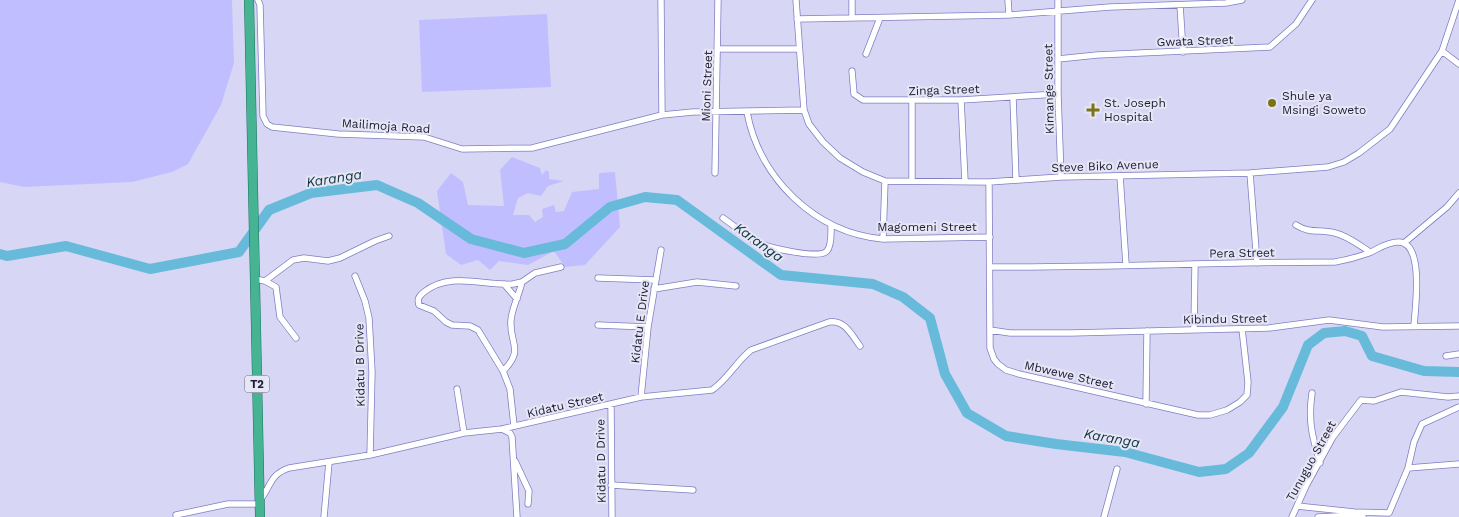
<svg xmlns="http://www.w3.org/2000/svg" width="1459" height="517" font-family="'Work Sans',sans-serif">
  <rect width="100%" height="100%" fill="#d7d7f5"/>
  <path fill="#c0beff" d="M 0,0 L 232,0 L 234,63 L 221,105 L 188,164 L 172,172 L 132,182 L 24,187 L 0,182 Z
    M 547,14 L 551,87 L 422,92 L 419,20 Z
    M 512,157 L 540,168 L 542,175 L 546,170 L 549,172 L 549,179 L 564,181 L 548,186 L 541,196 L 528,193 L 518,198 L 513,215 L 529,215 L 535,222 L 543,217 L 542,209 L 554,205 L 556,212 L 564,211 L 572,192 L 599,189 L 599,173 L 615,172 L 620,227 L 585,265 L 565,267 L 554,251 L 528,265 L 499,261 L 490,270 L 478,260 L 461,265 L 446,254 L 437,191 L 451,173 L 463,182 L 468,205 L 504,206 L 500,170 Z"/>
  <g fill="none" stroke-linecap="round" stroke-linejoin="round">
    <path stroke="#67bada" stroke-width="10" d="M 0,254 L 7,256 L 66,246 L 150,269 L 239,252 L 269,210 L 311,193 L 377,185 L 418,203 L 471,239 L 524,253 L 565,244 L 610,207 L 645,197 L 677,200 L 781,275 L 873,284 L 903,297 L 930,318 L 945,374 L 967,413 L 1006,436 L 1056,444 L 1125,452 L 1199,472 L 1226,469 L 1249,453 L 1283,407 L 1308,345 L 1324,333 L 1345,331 L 1362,336 L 1372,356 L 1424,371 L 1459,372"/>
    <defs>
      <path id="minor" d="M 258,0 L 260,5 L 263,116 L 267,124 L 272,127 L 338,134 L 424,137 L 462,149 L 532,148 L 662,115 L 693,112 L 804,110
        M 661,0 L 662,115
        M 796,0 L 804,110 L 809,124 L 823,142 L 840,158 L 863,172 L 885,181 L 989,182 L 1061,177 L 1250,173 L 1328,167 L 1344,162 L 1359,153 L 1390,129 L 1442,51 L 1459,0
        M 1008,0 L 1009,15
        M 1058,0 L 1058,94 L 1061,177
        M 1180,5 L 1183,52
        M 852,18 L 852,0
        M 797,19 L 1009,15 L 1110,7 L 1226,3 L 1242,0
        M 718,49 L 799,49
        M 1442,51 L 1459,64
        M 866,54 L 880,18
        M 1058,59 L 1097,55 L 1270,47 L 1296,24 L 1312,0
        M 852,71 L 854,94 L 863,100 L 961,100 L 1058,94
        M 1013,97 L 1016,180
        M 961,100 L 965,181
        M 747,112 C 759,178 815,233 883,239 L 990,237
        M 715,173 L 718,0
        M 1250,173 L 1257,263
        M 1120,176 L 1126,264
        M 912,180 L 912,101
        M 989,182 L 990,348 L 994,359 L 998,364 L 1006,370 L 1019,374 L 1198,415 L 1210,415 L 1227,410 L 1240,402 L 1247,395 L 1248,382 L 1242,329
        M 723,218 C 733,225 744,234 755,241 C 765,247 819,260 827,251 C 832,245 831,232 831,225
        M 1296,225 C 1310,234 1320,229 1335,233 C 1348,236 1359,245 1370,252
        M 883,239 L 885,181
        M 1404,243 L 1447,207 L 1459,193
        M 990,267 C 1105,268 1220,262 1335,262 C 1347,260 1358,257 1369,253 C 1378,249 1387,242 1398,242 C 1425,241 1415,310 1414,326
        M 355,276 L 365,301 L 369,318 L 372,372 L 370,455
        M 598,278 L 655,280
        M 255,279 L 265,281 L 276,287 L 280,317 L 296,338
        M 265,281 L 293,260 L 304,258 L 328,261 L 340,258 L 375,241 L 389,236
        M 504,284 L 517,299
        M 654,289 L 697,282 L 736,286
        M 598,325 L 648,327
        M 1194,329 L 1195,265
        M 990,330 L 1010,333 L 1071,333 L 1269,328 L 1329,320 L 1383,327 L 1459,326
        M 1446,356 L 1459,354
        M 503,371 C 525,349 509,344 511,320 C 512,308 519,295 522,282
        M 457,389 L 464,433
        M 1312,393 C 1308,421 1312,436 1320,463
        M 641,397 L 648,327 L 661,250
        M 1146,404 L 1147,331
        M 611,405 L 612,517
        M 514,426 L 510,389 L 503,371 L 478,330 L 470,326 L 452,325 L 446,322 L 434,311 L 419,305 C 417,299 419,296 424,292 C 450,271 484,286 513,284 L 522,282 L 535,273 L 561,267
        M 502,429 L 510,433 L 512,437 L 517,517
        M 515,461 L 529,491 L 528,504
        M 1408,468 L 1459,464
        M 611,485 L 693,490
        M 261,499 C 271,485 271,474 289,468 L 370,455 L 464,433 L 502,429 L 641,397 L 712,390 C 728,379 736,362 751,350 L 829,322 C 845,320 851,334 860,346
        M 1297,506 L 1354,512 L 1389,513 L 1408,468 L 1414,442 L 1422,424 L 1459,407
        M 176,515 L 228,504 L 260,504
        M 324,517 L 329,462
        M 1104,517 L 1117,469
        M 1292,517 L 1306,486 L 1333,437 L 1361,400 L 1374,401 L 1401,392 L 1448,397 L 1459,396
        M 1318,517 L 1338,516 L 1363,517"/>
      <path id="trunk" d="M 249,0 L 260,517"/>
    </defs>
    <use href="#minor" stroke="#807dc1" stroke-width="7"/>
    <use href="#trunk" stroke="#1a7160" stroke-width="10"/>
    <use href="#minor" stroke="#fff" stroke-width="5.5"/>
    <use href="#trunk" stroke="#46b392" stroke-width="9"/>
  </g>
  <g fill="#7a7418" stroke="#e6e6f5" stroke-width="2">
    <circle cx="1272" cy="103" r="5"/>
    <path d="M1090.5 102.5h5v5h5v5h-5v5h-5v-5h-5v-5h5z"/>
  </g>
  <g text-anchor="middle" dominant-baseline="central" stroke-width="4" stroke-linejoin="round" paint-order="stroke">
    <rect fill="#e6e6f5" stroke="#5a586f" stroke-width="1" x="244.5" y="375.5" width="25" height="17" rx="4"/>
    <g font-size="11" font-weight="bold" fill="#1e1b36">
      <text x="257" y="384">T2</text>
    </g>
    <g font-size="12" fill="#1e1b36" stroke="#e6e6f5">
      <text transform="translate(1195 41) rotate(-2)">Gwata Street</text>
      <text transform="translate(707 86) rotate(-88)">Mioni Street</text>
      <text transform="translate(1049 89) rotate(-91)">Kimange Street</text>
      <text transform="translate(944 90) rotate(-2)">Zinga Street</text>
      <text transform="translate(386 126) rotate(4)">Mailimoja Road</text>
      <text transform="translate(1105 166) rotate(-2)">Steve Biko Avenue</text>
      <text x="927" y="227">Magomeni Street</text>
      <text transform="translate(1242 253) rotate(-1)">Pera Street</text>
      <text transform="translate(1225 319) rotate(-1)">Kibindu Street</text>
      <text transform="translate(640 322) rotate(-83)">Kidatu E Drive</text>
      <text transform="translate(360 365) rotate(-91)">Kidatu B Drive</text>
      <text transform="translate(1069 375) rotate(13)">Mbwewe Street</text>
      <text transform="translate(565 405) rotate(-13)">Kidatu Street</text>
      <text transform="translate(601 461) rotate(-91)">Kidatu D Drive</text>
      <text transform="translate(1311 461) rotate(-61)">Tunuguo Street</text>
    </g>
    <g font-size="12" fill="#1e1b36" stroke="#e6e6f5" text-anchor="start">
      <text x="1282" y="96">Shule ya<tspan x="1282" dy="14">Msingi Soweto</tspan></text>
      <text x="1104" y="103">St. Joseph<tspan x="1104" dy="14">Hospital</tspan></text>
    </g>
    <g font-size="14" font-style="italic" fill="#0c3441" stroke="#e6e6f5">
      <text transform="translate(334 178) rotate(-9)">Karanga</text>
      <text transform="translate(759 242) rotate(36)">Karanga</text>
      <text transform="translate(1112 438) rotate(10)">Karanga</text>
    </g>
  </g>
</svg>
